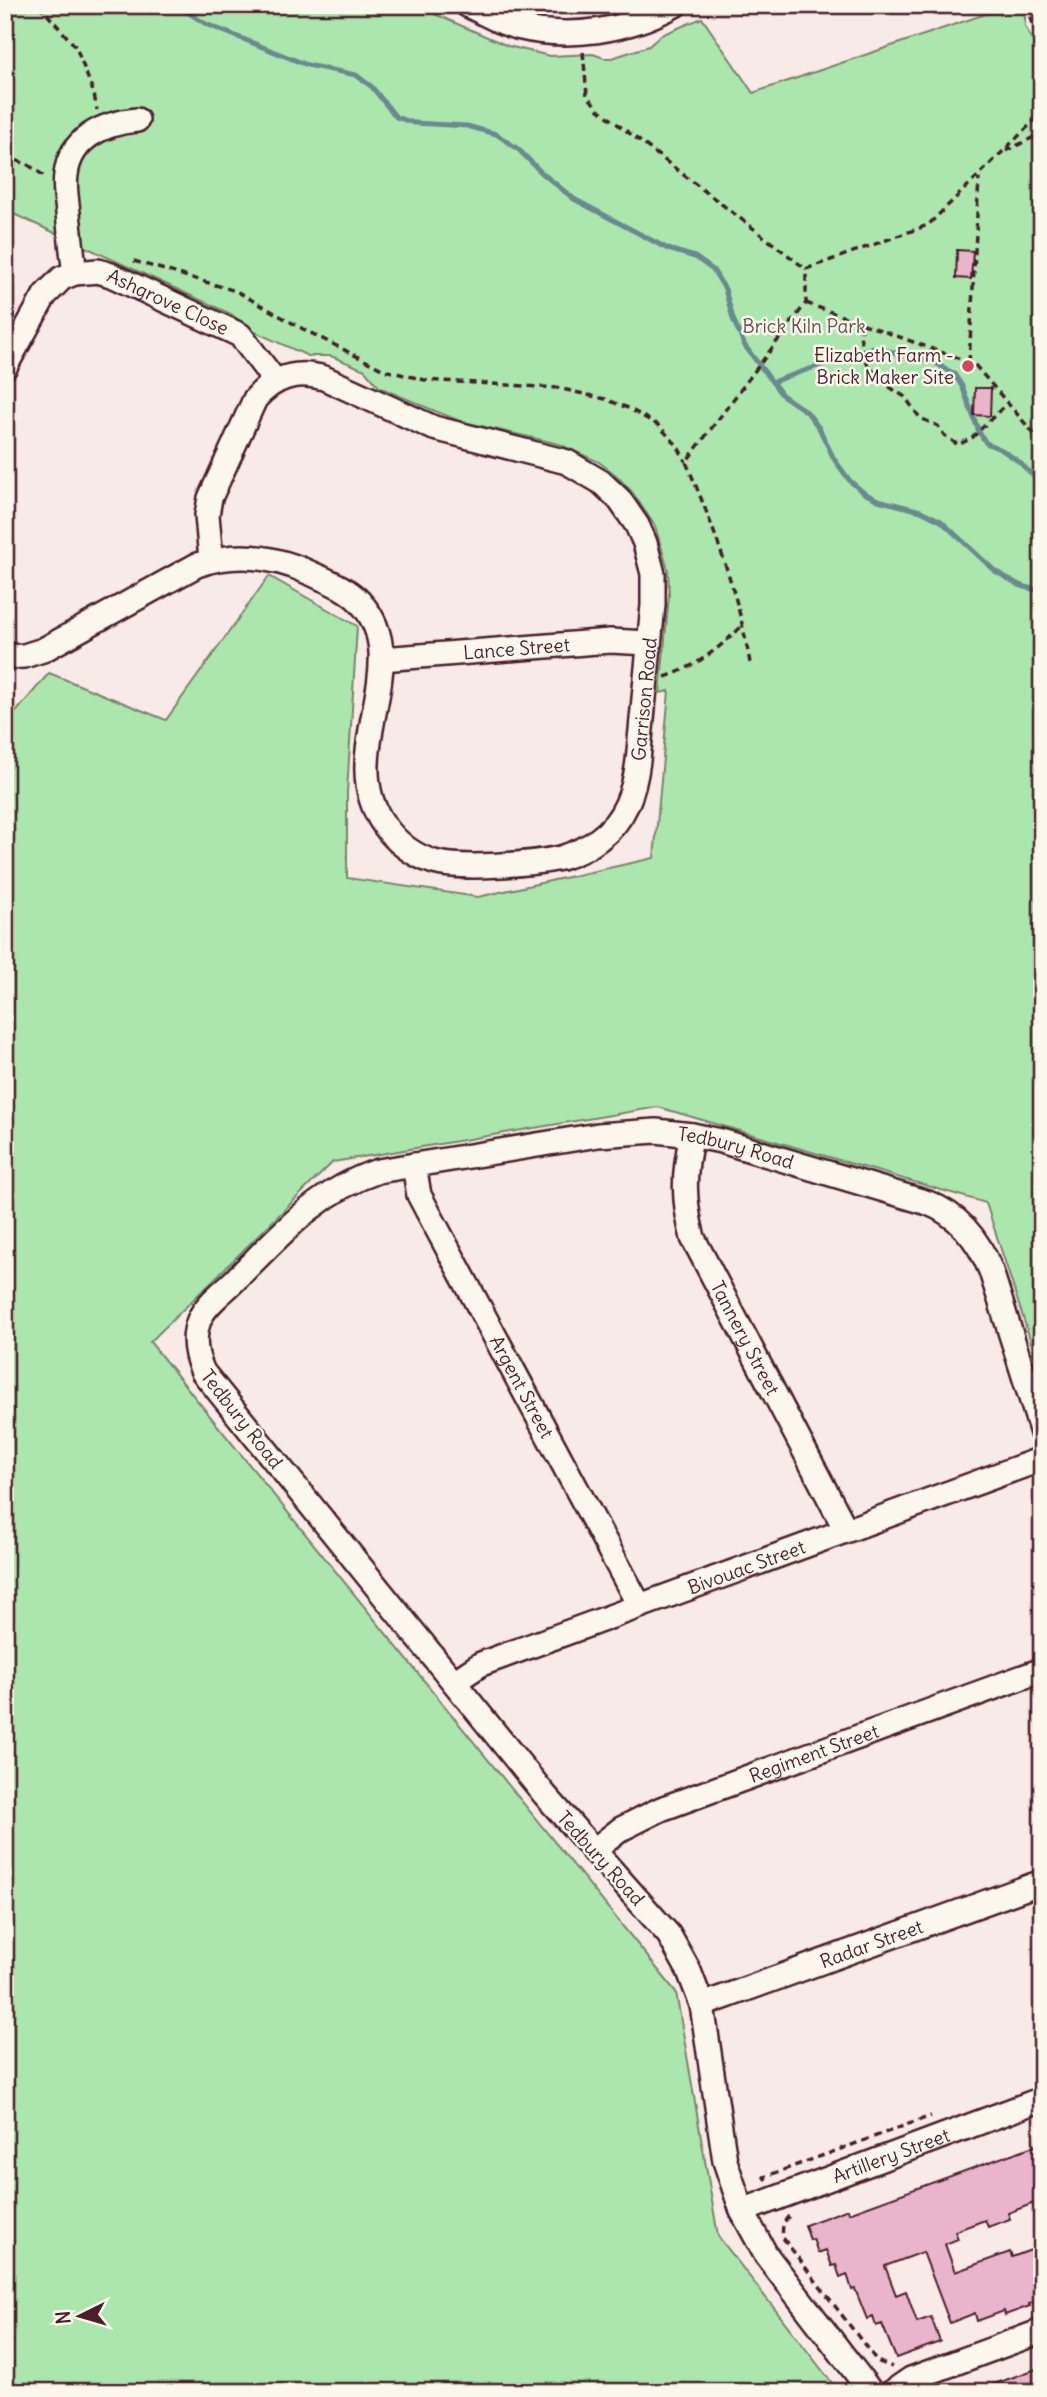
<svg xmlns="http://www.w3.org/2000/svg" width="1047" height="2397" font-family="Delius,sans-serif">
  <rect width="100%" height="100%" fill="#f8eae6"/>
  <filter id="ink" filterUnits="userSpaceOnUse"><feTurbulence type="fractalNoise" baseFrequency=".0143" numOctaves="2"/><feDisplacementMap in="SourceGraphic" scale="14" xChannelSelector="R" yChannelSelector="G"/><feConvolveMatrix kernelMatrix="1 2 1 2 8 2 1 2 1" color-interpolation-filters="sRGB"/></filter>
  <g filter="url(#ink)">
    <path fill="#abe7ad" stroke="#7a836c" stroke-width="2" d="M 5,5 L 414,5 L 508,46 L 550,56 L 593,54 L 604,58 L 612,58 L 649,46 L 661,35 L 702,18 L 753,93 L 1012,5 L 1021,5 L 1025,12 L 1025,26 L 1042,60 L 1042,1376 L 986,1203 L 658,1107 L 333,1162 L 150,1342 L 676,1992 L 718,2236 L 839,2392 L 5,2392 L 5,725 L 49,673 L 166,720 L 269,576 L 357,626 L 347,792 L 347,878 L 478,897 L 654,858 L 669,691 L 660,693 L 669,595 L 668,570 L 655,526 L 632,492 L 616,475 L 599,462 L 559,444 L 460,421 L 435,411 L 379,387 L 365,370 L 331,356 L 308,356 L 255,332 L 231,314 L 5,210 Z"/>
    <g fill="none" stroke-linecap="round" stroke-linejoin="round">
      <path stroke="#6a8a92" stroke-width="5" d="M 176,5 L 206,24 L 307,65 L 356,75 L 372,87 L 396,117 L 414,123 L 467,126 L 496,134 L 518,149 L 542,173 L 574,199 L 668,249 L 695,257 L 713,270 L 725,289 L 733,319 L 745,346 L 782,395 L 807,412 L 819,428 L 834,459 L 850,481 L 864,493 L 878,500 L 921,511 L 941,521 L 995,571 L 1019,585 L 1042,592
        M 772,382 L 873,347 L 936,363 L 954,374 L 962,386 L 979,432 L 986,443 L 1002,450 L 1018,461 L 1042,484"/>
    </g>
    <path fill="#eab4cc" stroke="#4a1f2b" stroke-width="2" d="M 957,250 L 973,251 L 971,279 L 956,278 Z
      M 975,388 L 991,388 L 990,416 L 974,415 Z
      M 1042,2143 L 1042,2200 L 1008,2213 L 1010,2219 L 988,2227 L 985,2220 L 955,2231 L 958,2239 L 945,2244 L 955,2272 L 1010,2252 L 1012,2257 L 1042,2246 L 1042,2299 L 1029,2304 L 1030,2306 L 1005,2315 L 1004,2311 L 977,2321 L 975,2313 L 950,2323 L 923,2252 L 885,2266 L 896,2295 L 906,2291 L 917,2322 L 931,2317 L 940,2342 L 896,2358 L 882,2324 L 876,2326 L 873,2317 L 867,2319 L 855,2289 L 852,2290 L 847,2274 L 840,2277 L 836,2265 L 832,2266 L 826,2250 L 818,2253 L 813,2239 L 810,2240 L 805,2225 L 848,2209 L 849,2213 Z
      M 1042,2367 L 1042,2392 L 978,2392 L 977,2390 Z"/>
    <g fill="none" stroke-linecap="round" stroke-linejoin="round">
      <defs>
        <g id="minor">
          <path d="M 467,5 C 483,12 500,23 517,27 C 570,40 627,31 675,5"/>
          <path d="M 75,273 C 72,253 70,233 68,213 C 67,201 64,187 66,175 C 70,138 104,123 137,120"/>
          <path id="s1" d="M 5,367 L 45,295 L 62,278 L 75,273 L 98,271 L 111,275 L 240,335 L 275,381"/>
          <path id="s2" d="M 5,657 L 24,656 L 43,650 L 197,565 C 236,551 273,556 310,573 C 328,581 347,588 360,602 C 418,664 333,753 384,825 C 396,842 414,856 434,862 C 461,870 532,864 561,858 C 574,854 588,848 599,839 C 625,820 634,792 638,761 L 653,605 L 653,574 L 645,543 L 637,525 L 619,499 L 601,482 L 567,462 L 434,428 L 324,378 C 296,370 274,377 255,399 L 210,498 L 207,515 L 211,560"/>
          <path id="s3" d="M 382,659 L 610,641 L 649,643"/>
          <path id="s4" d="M 692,1135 C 683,1174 683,1200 693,1238 L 846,1530"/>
          <path id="s5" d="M 414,1165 L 419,1195 L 639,1605"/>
          <path id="s6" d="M 454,1682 L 481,1664 L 1042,1459"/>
          <path id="s7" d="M 593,1851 L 621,1829 L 661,1809 L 1042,1670"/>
          <path id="s8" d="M 702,2005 L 1042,1882"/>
          <path id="s9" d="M 742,2211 L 1042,2099"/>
          <path id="s10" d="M 871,2392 L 766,2255 L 742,2211 L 725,2161 L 702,2005 L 689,1971 L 669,1935 L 545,1795 L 203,1372 C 195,1355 192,1338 199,1320 C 206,1303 226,1290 238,1277 C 282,1233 318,1191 378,1171 L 598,1135 L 656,1131 L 692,1135 L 721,1141 L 928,1203 C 959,1215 979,1241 991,1271 L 1042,1433"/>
          <path d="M 892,2392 L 911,2379 L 1042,2331"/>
        </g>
      </defs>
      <use href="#minor" stroke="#4a1f2b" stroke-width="28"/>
      <path stroke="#4a1f2b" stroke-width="3.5" stroke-dasharray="7 5" stroke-linecap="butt" d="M 39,5 L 76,47 L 94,94 L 97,110
        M 1028,5 L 1031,21 L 1042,45
        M 583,52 L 587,95 L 598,109 L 806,269
        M 1006,151 L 1042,133
        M 5,157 L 27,164 L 47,178
        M 134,261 L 236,291 L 303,329 L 384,370 L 425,380 L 558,388 L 605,399 L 628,408 L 658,425 L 677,445 L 686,462
        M 806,269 L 928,225 L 1042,113
        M 806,303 L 974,364 L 1042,443
        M 863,325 L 860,336 L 868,366 L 891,388 L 905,397 L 920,418 L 938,426 L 944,435 L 958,445 L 972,438 L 1008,402
        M 969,362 L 979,178
        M 750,663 C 738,592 714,528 686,462 L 806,303 L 806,269
        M 665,677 C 696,667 721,647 744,624
        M 766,2180 L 764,2177 L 931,2116
        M 789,2216 C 782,2223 782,2229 783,2238 L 877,2361 L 892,2367"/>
      <use href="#minor" stroke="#fbf7ec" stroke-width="23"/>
    </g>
  </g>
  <circle fill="#d1495b" stroke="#fbf7ec" stroke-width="2.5" cx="968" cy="366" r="7"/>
  <g text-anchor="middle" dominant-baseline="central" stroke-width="5" stroke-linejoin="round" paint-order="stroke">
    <g font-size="19" fill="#4a1f2b" stroke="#fbf7ec">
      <text stroke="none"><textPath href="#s1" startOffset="220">Ashgrove Close</textPath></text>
      <text stroke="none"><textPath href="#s3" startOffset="135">Lance Street</textPath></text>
      <text stroke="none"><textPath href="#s2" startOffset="1008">Garrison Road</textPath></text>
      <text stroke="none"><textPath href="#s10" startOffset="1894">Tedbury Road</textPath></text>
      <text stroke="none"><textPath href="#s4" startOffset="217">Tannery Street</textPath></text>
      <text stroke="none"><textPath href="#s5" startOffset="248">Argent Street</textPath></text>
      <text transform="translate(242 1419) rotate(52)">Tedbury Road</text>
      <text stroke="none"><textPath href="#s6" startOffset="315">Bivouac Street</textPath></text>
      <text stroke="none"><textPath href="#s7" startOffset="243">Regiment Street</textPath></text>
      <text transform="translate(601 1858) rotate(48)">Tedbury Road</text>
      <text stroke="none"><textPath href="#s8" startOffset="180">Radar Street</textPath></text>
      <text stroke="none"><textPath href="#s9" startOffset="159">Artillery Street</textPath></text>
    </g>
    <g font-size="19" fill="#62514c" stroke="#fbf7ec">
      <text x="804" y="326">Brick Kiln Park</text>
    </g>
    <g font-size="19" fill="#4a1f2b" stroke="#fbf7ec" text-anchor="end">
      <text x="954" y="355">Elizabeth Farm -<tspan x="954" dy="22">Brick Maker Site</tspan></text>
    </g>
  </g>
  <rect width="1047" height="2397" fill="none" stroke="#fbf7ec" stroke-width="28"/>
  <rect x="14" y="14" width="1019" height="2369" fill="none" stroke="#4a1f2b" stroke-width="2.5" filter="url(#ink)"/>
  <g transform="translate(80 2316) rotate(265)" stroke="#fbf7ec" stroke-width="5" paint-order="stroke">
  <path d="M0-5L12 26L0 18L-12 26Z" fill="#4a1f2b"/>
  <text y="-10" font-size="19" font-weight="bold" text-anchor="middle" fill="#4a1f2b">N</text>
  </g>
</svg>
